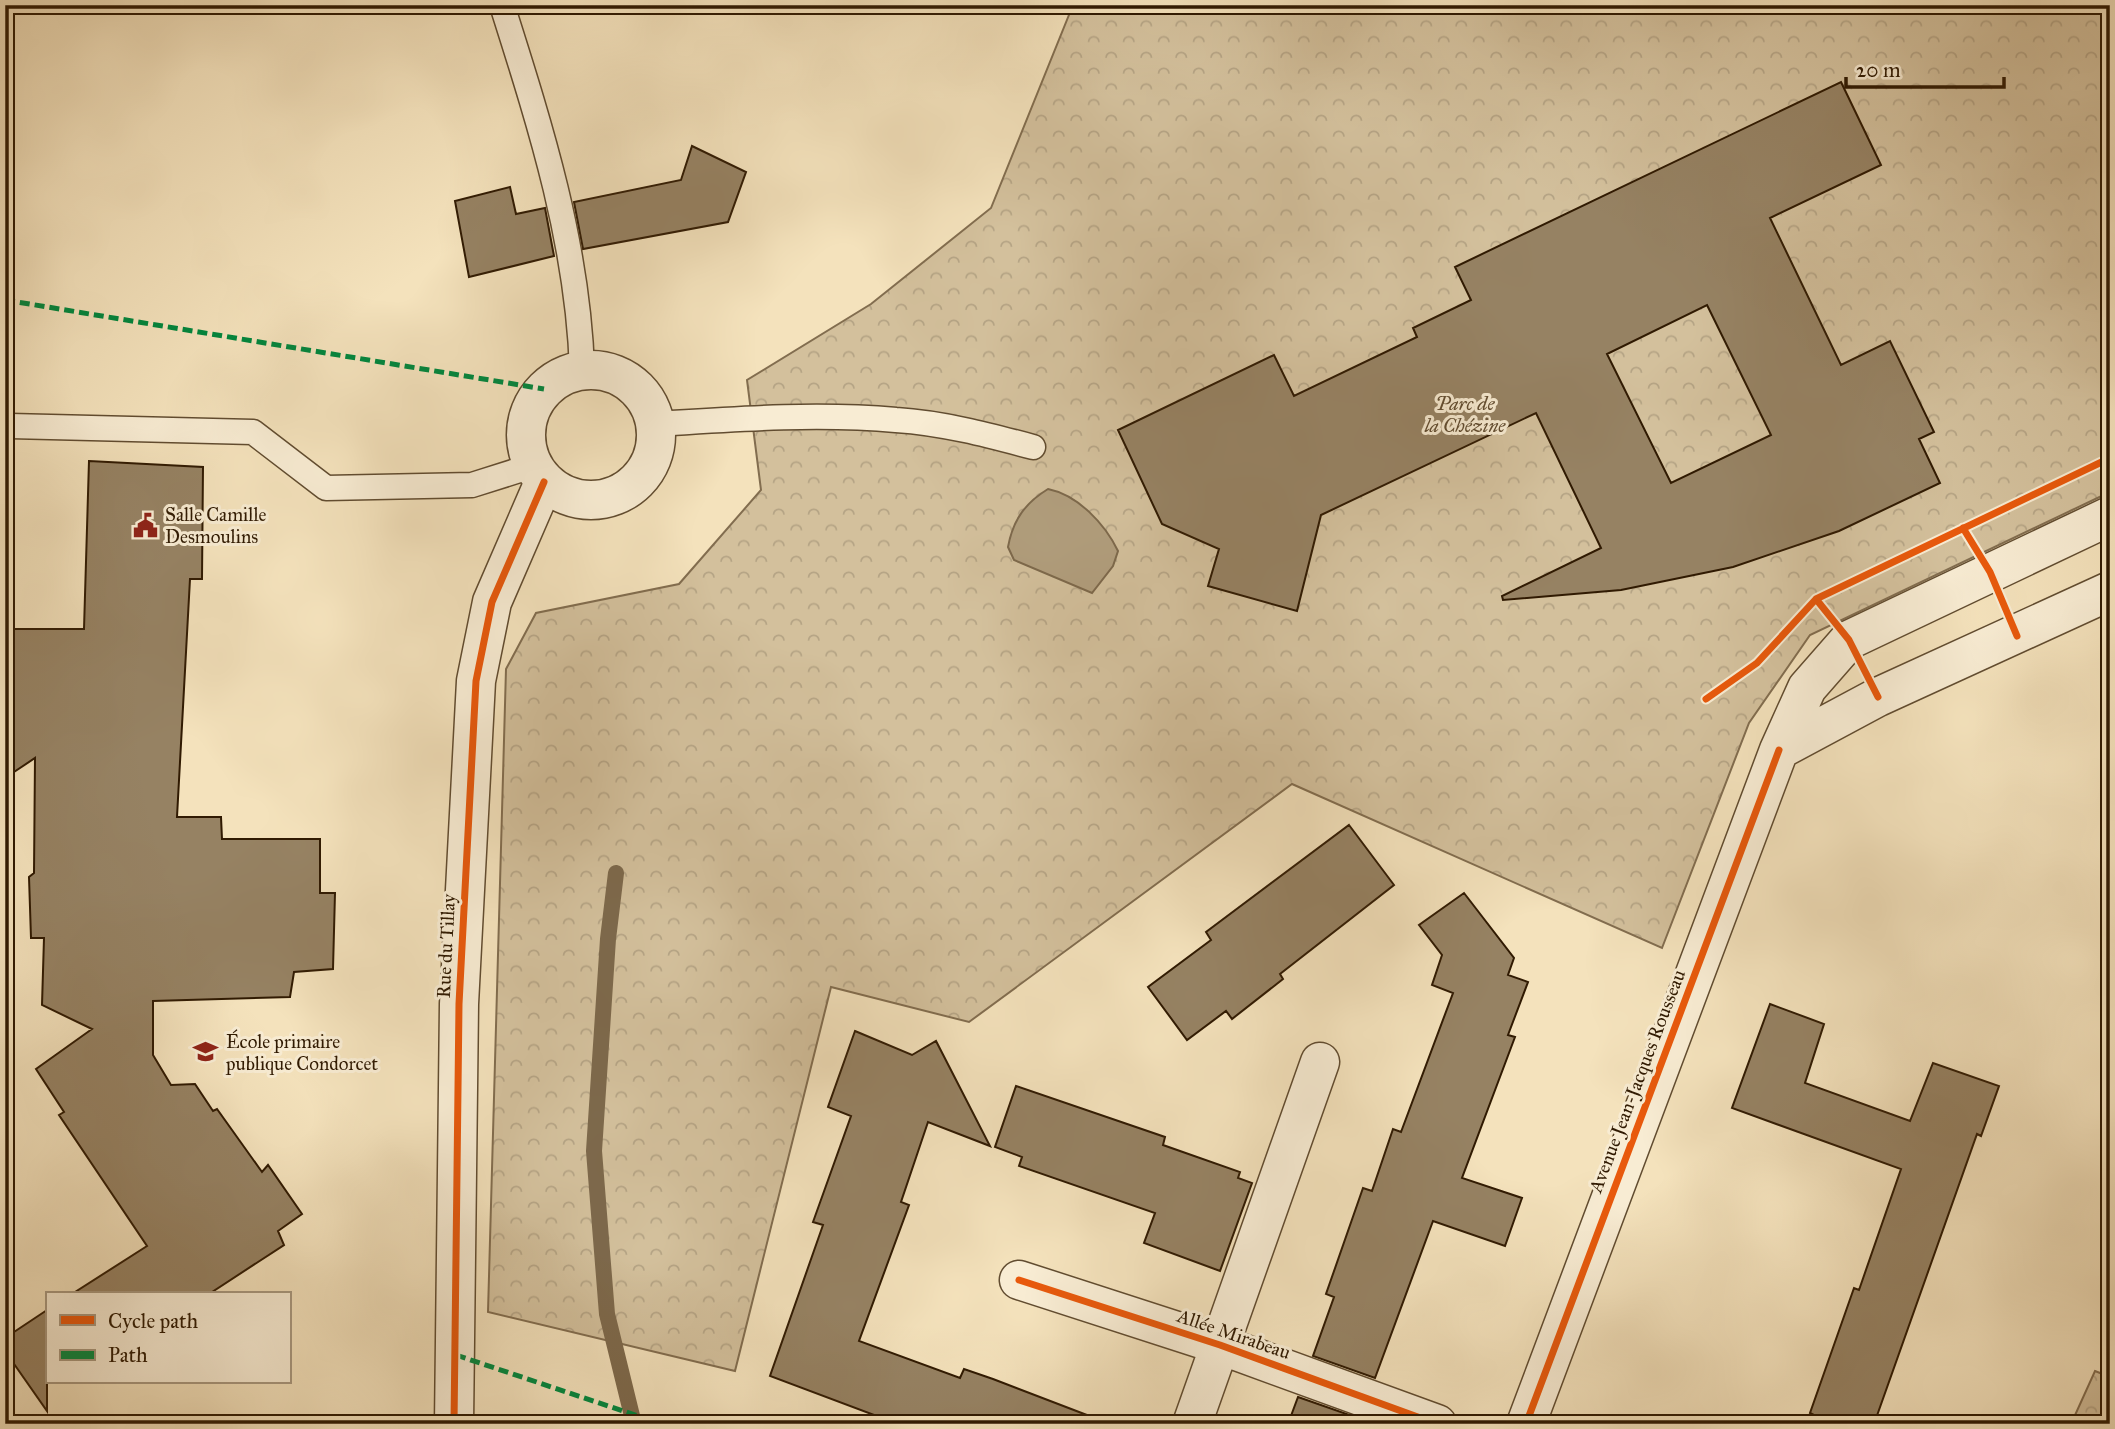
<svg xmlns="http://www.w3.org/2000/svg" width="2115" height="1429" font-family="'IM FELL Great Primer',serif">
  <defs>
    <pattern id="park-crowns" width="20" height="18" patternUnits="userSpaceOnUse" patternTransform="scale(1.75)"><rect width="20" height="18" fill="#d3c09c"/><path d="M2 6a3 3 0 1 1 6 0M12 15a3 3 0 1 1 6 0" fill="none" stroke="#b5a485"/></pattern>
  </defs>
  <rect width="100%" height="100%" fill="#f4e2bc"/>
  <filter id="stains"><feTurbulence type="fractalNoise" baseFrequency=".00286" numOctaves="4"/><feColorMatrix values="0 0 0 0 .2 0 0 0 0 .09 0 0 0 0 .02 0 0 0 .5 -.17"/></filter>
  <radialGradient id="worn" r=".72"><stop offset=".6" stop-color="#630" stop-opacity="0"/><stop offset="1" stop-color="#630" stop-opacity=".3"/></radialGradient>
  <path fill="url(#park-crowns)" stroke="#826d4f" stroke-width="2" d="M 1073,5 L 2110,5 L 2110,492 L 1810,635 L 1749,723 L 1662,948 L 1292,784 L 969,1022 L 831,987 L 735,1371 L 488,1312 L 506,669 L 536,613 L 679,584 L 761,490 L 747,380 L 871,304 L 991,208 Z
    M 2095,1371 L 2110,1377 L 2110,1424 L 2071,1424 Z"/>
  <path fill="#b19e7d" stroke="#7d694c" stroke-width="2" d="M 1048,489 C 1078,495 1105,524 1118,551 L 1113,566 L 1092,593 L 1014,560 L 1008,547 C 1013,520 1025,503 1048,489 Z"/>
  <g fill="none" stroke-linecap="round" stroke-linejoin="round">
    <path stroke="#7d694c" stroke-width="16" d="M 616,873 L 608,939 L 594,1151 L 607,1314 L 634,1424"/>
  </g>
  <path fill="#968263" stroke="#301a02" stroke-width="2" fill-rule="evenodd" d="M 1841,82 L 1881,165 L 1770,218 L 1841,365 L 1890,341 L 1934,432 L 1919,439 L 1940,483 L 1839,531 L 1733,567 L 1621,590 L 1503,600 L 1502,596 L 1601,548 L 1536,413 L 1321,515 L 1297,611 L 1208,586 L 1219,549 L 1162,524 L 1118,430 L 1274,355 L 1294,396 L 1417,337 L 1413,328 L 1471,300 L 1455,267 ZM 1707,305 L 1771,435 L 1671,483 L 1607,354 Z
    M 692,146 L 746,172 L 728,222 L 583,249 L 574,202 L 681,180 Z
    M 510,187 L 516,214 L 545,208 L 554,256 L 469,277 L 455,201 Z
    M 89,461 L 203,467 L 202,579 L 190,579 L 177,817 L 221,817 L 222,839 L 320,839 L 320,893 L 335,893 L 333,969 L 294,972 L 290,997 L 153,1001 L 153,1055 L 171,1085 L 195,1084 L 213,1111 L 217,1109 L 262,1172 L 268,1165 L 302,1214 L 278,1231 L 284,1245 L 209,1294 L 72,1294 L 147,1246 L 59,1115 L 64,1112 L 36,1069 L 92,1029 L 42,1005 L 44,938 L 31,938 L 29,877 L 34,873 L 35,758 L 5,778 L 5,629 L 84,629 Z
    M 1349,825 L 1394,885 L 1280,974 L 1283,979 L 1232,1019 L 1226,1011 L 1187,1040 L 1148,987 L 1211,940 L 1206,932 Z
    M 1464,893 L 1514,958 L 1508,975 L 1528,982 L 1508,1035 L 1515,1037 L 1462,1178 L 1522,1198 L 1505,1246 L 1433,1221 L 1375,1378 L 1313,1356 L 1334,1297 L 1326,1294 L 1363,1188 L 1372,1191 L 1393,1129 L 1401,1132 L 1453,993 L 1432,985 L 1442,955 L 1419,925 Z
    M 1770,1004 L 1824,1024 L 1805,1083 L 1910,1121 L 1933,1063 L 1999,1086 L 1981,1136 L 1977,1134 L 1874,1424 L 1810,1424 L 1814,1415 L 1810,1413 L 1854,1288 L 1859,1290 L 1901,1169 L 1732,1108 Z
    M 855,1031 L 912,1055 L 936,1041 L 990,1146 L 928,1122 L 901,1202 L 909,1205 L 859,1341 L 960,1378 L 964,1369 L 993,1379 L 1100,1420 L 1100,1424 L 898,1424 L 770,1376 L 823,1225 L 813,1222 L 851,1116 L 828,1107 Z
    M 1016,1086 L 1165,1137 L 1163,1145 L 1240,1172 L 1238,1178 L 1252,1183 L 1220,1271 L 1144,1243 L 1155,1213 L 1019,1166 L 1022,1157 L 995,1147 Z
    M 47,1310 L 47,1411 L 5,1351 L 5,1338 Z
    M 1298,1397 L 1361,1419 L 1359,1424 L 1288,1424 Z"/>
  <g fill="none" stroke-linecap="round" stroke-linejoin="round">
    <defs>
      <path id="service" d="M 502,5 C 540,125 578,243 582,370
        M 655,424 C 735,419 816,413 896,420 C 943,423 988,435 1033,447
        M 10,426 L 253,432 L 326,488 L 472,485 L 532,466"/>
      <path id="minor" d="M526 435a65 65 0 1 1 130 0a65 65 0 1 1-130 0Z
        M 1019,1280 L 1220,1345 L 1437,1424
        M 454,1424 L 459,1004 L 476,681 L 492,602 L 544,482
        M 1192,1424 L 1320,1062"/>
      <path id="tertiary" d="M 1779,750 L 1878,697 L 2110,591
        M 1526,1424 L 1779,750 L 1807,688 L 1849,640 L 2110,516"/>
    </defs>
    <use href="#service" stroke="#614c30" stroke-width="27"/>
    <use href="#minor" stroke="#614c30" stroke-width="41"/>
    <use href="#tertiary" stroke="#614c30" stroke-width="41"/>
    <use href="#service" stroke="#f8ecd3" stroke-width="24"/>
    <use href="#minor" stroke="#f8ecd3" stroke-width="38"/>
    <use href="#tertiary" stroke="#f8ecd3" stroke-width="38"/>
    <path stroke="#00873e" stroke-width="5" stroke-dasharray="10 5" stroke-linecap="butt" d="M 5,300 L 544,389
      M 456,1355 L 662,1424
      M 405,1424 L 454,1417"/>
    <defs>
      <path id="cycleway" d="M 1963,528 L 1990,572 L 2017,636
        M 1816,599 L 1849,640 L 1878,697
        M 1706,699 L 1757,663 L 1816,599 L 2110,458
        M 1019,1280 L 1220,1345 L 1437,1424
        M 454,1424 L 459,1004 L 476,681 L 492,602 L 544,482
        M 1526,1424 L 1779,750"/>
    </defs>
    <use href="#cycleway" stroke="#f8ecd3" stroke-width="11"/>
    <use href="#cycleway" stroke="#e8590c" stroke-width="7"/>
  </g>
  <defs>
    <symbol id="civic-bare" viewBox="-9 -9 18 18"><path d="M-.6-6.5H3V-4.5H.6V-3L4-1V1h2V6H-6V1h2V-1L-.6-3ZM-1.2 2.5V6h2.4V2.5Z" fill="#8f2418" stroke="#f8ecd3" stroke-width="2.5" paint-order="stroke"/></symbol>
    <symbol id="school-bare" viewBox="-9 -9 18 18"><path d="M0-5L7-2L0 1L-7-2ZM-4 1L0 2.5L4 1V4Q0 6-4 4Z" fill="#8f2418" stroke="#f8ecd3" stroke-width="2.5" paint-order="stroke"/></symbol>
  </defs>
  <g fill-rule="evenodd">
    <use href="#civic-bare" x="128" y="508" width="35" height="35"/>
    <use href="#school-bare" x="188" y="1034" width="35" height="35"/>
  </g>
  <g text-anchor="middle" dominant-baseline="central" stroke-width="6" stroke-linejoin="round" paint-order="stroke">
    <g font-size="19" font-style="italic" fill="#614c30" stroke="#f8ecd3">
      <text x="1465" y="403">Parc de<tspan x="1465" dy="22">la Chézine</tspan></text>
    </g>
    <g font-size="19" fill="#301a02" stroke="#f8ecd3" text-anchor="start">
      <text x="165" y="514">Salle Camille<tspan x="165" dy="22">Desmoulins</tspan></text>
      <text x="226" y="1041">École primaire<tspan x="226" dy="22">publique Condorcet</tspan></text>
    </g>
    <g font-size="19" fill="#301a02" stroke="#f8ecd3">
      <text transform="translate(446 946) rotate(-87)">Rue du Tillay</text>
      <text transform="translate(1637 1081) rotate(-69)">Avenue Jean-Jacques Rousseau</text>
      <text transform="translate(1234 1334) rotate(19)">Allée Mirabeau</text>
    </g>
  </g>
  <rect width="2115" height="1429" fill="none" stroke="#f4e2bc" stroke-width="28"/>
  <rect x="7" y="7" width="2101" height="1415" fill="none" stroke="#301a02" stroke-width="3.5"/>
  <rect x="14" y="14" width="2087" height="1401" fill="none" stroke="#301a02" stroke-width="2"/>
  <rect x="46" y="1292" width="245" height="91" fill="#f8ecd3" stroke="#a8987f" stroke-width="2"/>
  <rect x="60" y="1315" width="35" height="10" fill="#e8590c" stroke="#a8987f" stroke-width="2"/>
  <text x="108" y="1328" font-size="21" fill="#301a02">Cycle path</text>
  <rect x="60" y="1350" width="35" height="10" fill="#00873e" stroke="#a8987f" stroke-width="2"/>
  <text x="108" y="1362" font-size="21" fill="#301a02">Path</text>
  <path d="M1846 77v10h158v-10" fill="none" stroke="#301a02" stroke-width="3.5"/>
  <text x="1856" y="77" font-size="21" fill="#301a02" stroke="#f8ecd3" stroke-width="5" paint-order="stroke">20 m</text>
  <rect width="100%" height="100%" filter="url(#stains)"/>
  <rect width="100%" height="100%" fill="url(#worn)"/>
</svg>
